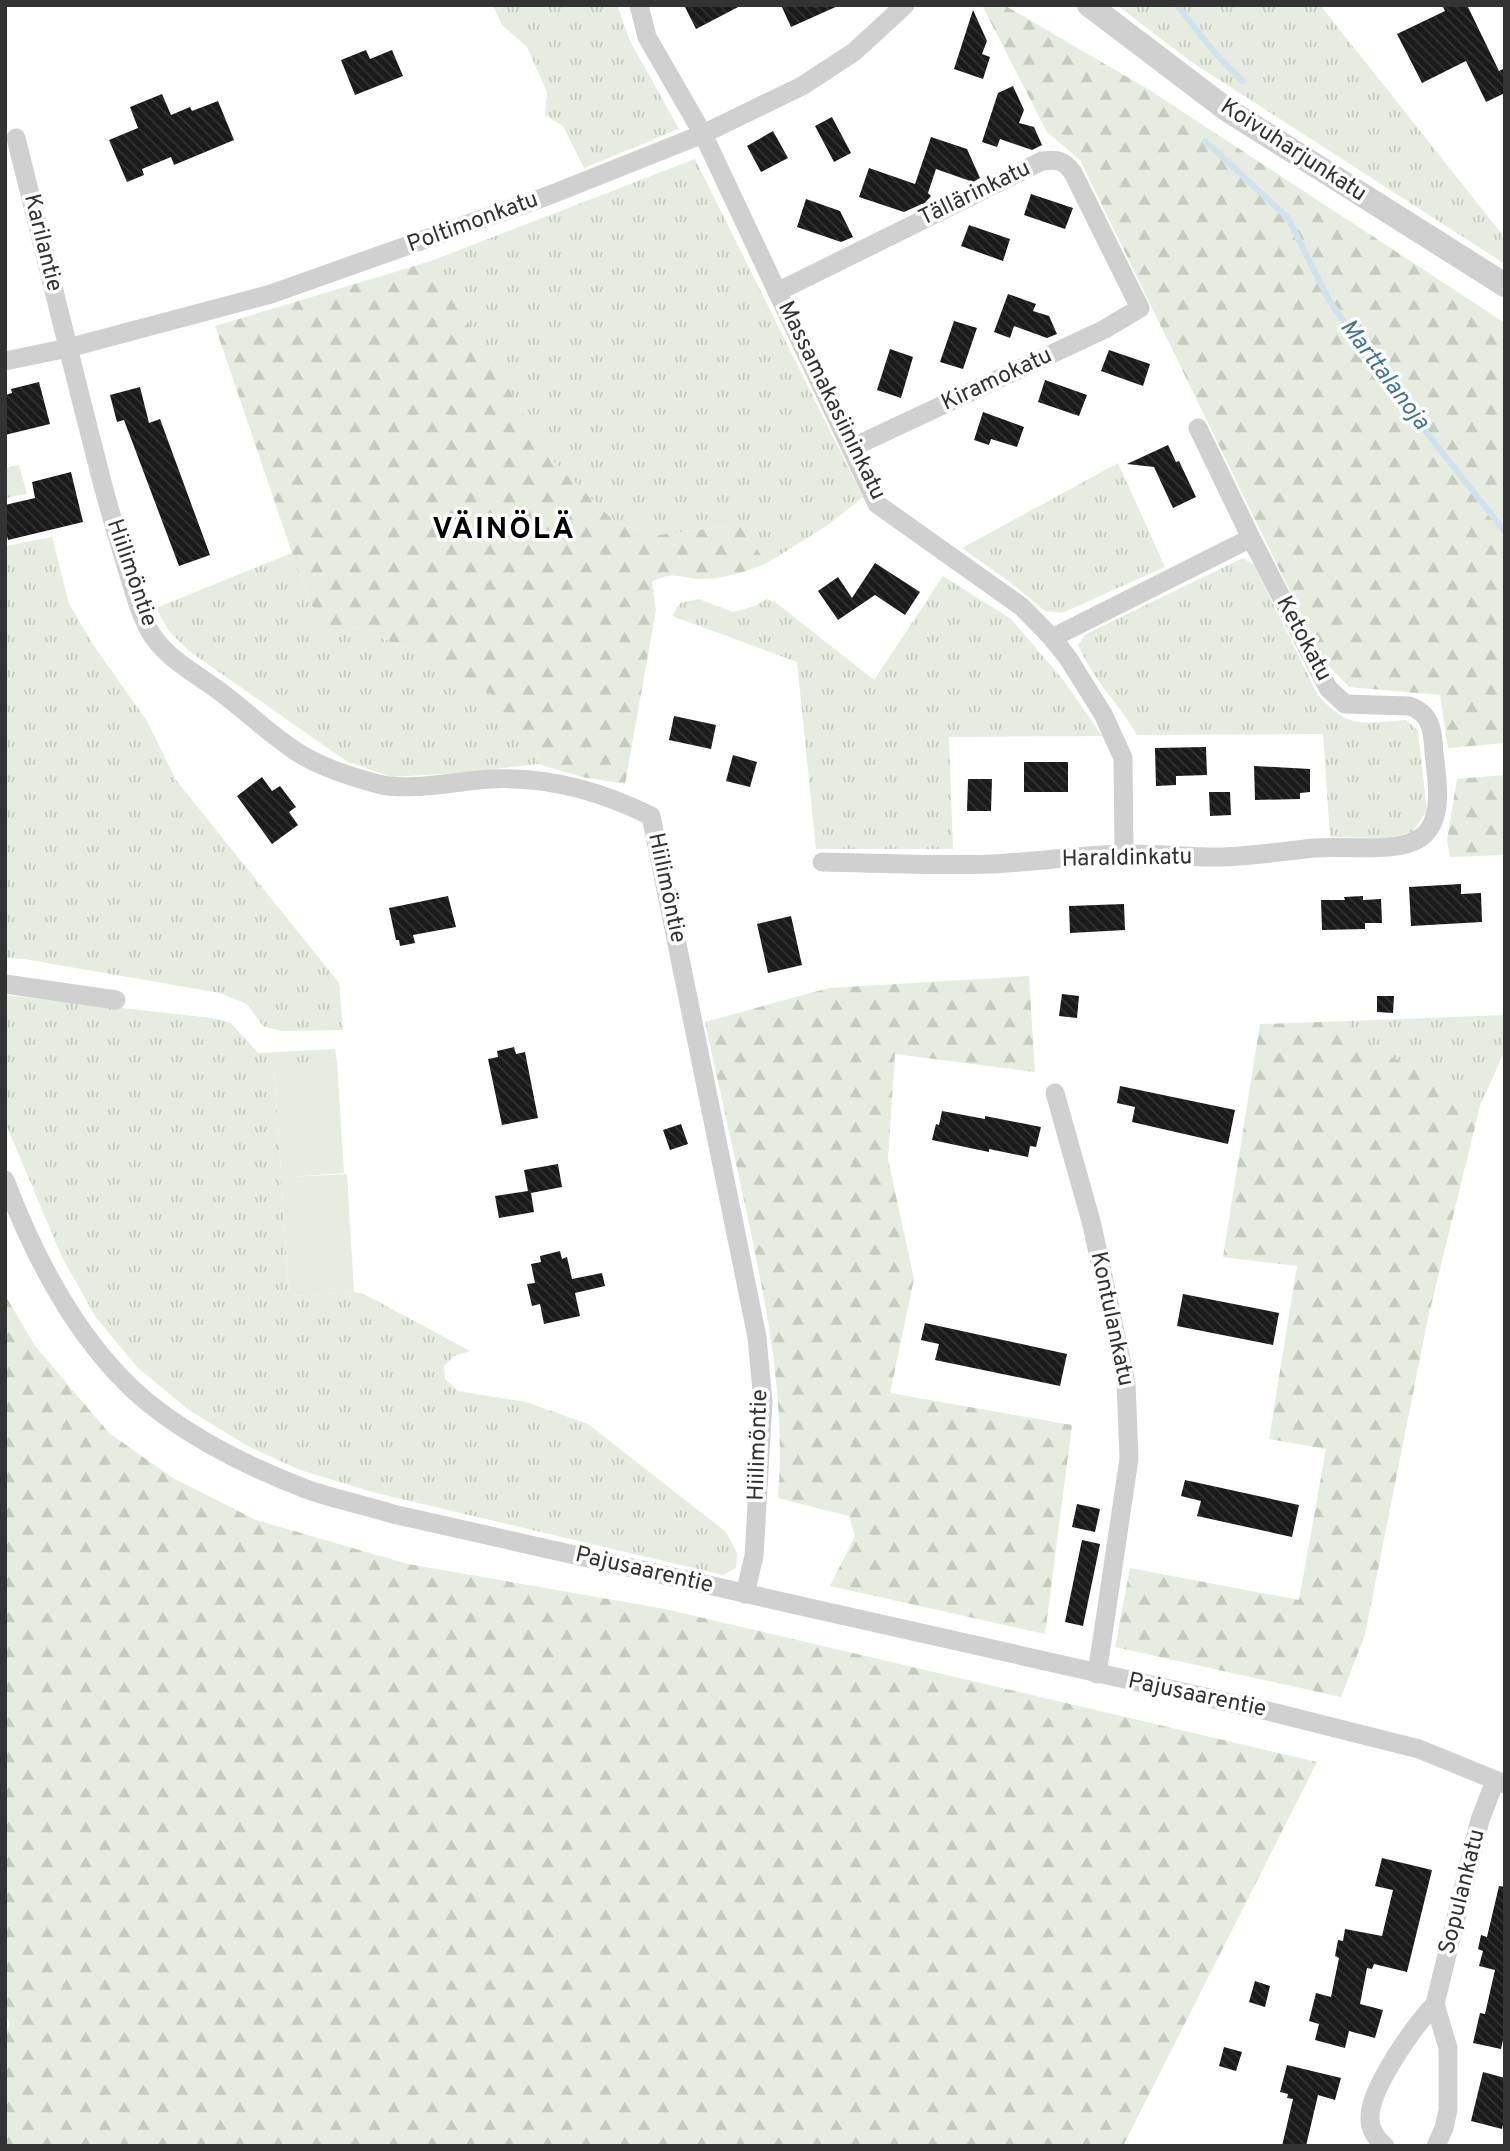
<svg xmlns="http://www.w3.org/2000/svg" width="1510" height="2151" font-family="Overpass,sans-serif">
  <defs>
    <pattern id="grass-tufts" width="24" height="20" patternUnits="userSpaceOnUse" patternTransform="scale(1.75)"><rect width="24" height="20" fill="#e6ecdf"/><path d="M3 7l-1-3M5 7V3M7 7l1-3M15 17l-1-3M17 17v-4M19 17l1-3" fill="none" stroke="#c6cbc0"/></pattern>
    <pattern id="forest-firs" width="22" height="20" patternUnits="userSpaceOnUse" patternTransform="scale(1.75)"><rect width="22" height="20" fill="#e6ecdf"/><path d="M5 1l3.5 6h-7zM16 11l3.5 6h-7z" fill="#c6cbc0"/></pattern>
    <pattern id="building-back-hatch" width="6" height="6" patternUnits="userSpaceOnUse" patternTransform="scale(1.75)"><rect width="6" height="6" fill="#1a1a1a"/><path d="M-1 5l2 2M0 0l6 6M5-1l2 2" fill="none" stroke="#333"/></pattern>
  </defs>
  <rect width="100%" height="100%" fill="#fff"/>
  <path fill="url(#grass-tufts)" d="M 493,5 L 617,5 L 630,41 L 679,129 L 584,168 L 563,126 L 545,115 L 547,92 L 527,47 L 502,25 Z
    M 1117,5 L 1320,5 L 1505,238 L 1505,264 L 1190,61 Z
    M 695,159 L 863,497 L 828,525 L 767,563 L 739,525 L 658,535 L 616,523 L 551,459 L 431,261 Z
    M 1118,463 L 1165,567 L 1062,613 L 1045,611 L 1010,582 L 962,548 Z
    M 19,465 L 27,494 L 5,498 L 5,468 Z
    M 52,537 L 69,604 L 94,646 L 147,721 L 176,780 L 339,983 L 343,1030 L 281,1031 L 263,1026 L 247,1004 L 220,993 L 24,959 L 5,958 L 5,546 Z
    M 292,553 L 324,637 L 355,628 L 413,650 L 496,696 L 513,734 L 537,747 L 538,764 L 458,773 L 392,777 L 346,761 L 189,651 L 168,630 L 156,608 Z
    M 1243,558 L 1254,565 L 1318,695 C 1350,730 1362,723 1406,720 L 1418,731 L 1427,811 L 1412,832 L 1387,838 L 1330,837 L 1323,734 L 1137,735 C 1119,704 1092,678 1078,645 L 1086,634 Z
    M 943,576 L 1011,619 L 1064,681 L 1102,736 L 949,737 L 953,849 L 816,849 L 797,662 L 672,616 L 680,603 L 699,599 L 733,612 L 755,606 L 767,599 L 775,602 L 874,680 Z
    M 5,995 L 212,1018 L 231,1023 L 258,1053 L 335,1049 L 337,1061 L 274,1066 L 289,1296 L 354,1292 L 364,1294 L 470,1351 L 454,1356 L 444,1366 L 445,1379 L 458,1391 L 526,1402 L 588,1424 L 726,1532 L 737,1553 L 736,1568 L 723,1575 L 376,1493 L 300,1470 L 246,1445 L 189,1410 L 138,1368 L 95,1316 L 62,1257 L 5,1122 Z
    M 1505,1015 L 1505,1050 L 1480,1106 L 1429,1073 L 1366,1047 L 1347,1021 Z"/>
  <path fill="url(#forest-firs)" d="M 982,5 L 1004,5 L 1151,91 L 1505,323 L 1505,743 L 1448,748 L 1440,695 L 1349,687 L 1324,661 L 1080,160 L 1047,132 Z
    M 431,261 L 551,459 L 616,523 L 658,535 L 739,525 L 767,563 C 746,572 724,579 701,579 C 679,578 673,570 652,582 L 656,610 L 625,784 L 582,777 L 538,764 L 537,747 L 513,734 L 495,696 L 413,650 L 355,628 L 324,637 L 292,553 L 215,326 Z
    M 1505,775 L 1505,859 L 1504,855 L 1450,857 L 1447,840 L 1457,779 Z
    M 1029,976 L 1035,1072 L 895,1054 L 888,1159 L 914,1279 L 890,1393 L 1072,1425 L 1045,1634 L 830,1586 L 855,1536 L 849,1516 L 778,1498 C 786,1402 767,1308 747,1214 C 733,1150 719,1086 705,1022 L 829,988 Z
    M 1347,1021 L 1367,1047 L 1429,1073 L 1480,1106 L 1428,1318 L 1365,1635 L 1341,1697 L 1115,1647 L 1130,1568 L 1299,1600 L 1326,1449 L 1269,1439 L 1297,1266 L 1223,1257 L 1260,1024 Z
    M 5,1295 L 35,1346 L 109,1433 L 173,1478 L 256,1520 L 408,1564 L 665,1609 L 1317,1762 L 1123,2146 L 5,2146 L 5,2038 L 9,2024 L 5,2010 Z"/>
  <path fill="#e6ecdf" d="M 337,1061 L 344,1173 L 289,1177 L 347,1174 L 354,1292 L 289,1296 L 274,1065 Z"/>
  <g fill="none" stroke-linecap="round" stroke-linejoin="round">
    <path stroke="#cfe2ee" stroke-width="6" d="M 1177,5 L 1214,52 L 1242,81
      M 1205,141 L 1288,218 L 1329,300 L 1371,362 L 1505,532"/>
  </g>
  <path fill="url(#building-back-hatch)" d="M 684,5 L 742,5 L 696,29 Z
    M 781,5 L 840,5 L 791,27 Z
    M 1442,5 L 1467,5 L 1499,71 L 1505,68 L 1505,93 L 1486,102 L 1466,61 L 1422,83 L 1397,34 L 1445,11 Z
    M 973,10 L 987,41 L 982,54 L 990,57 L 983,79 L 954,69 Z
    M 366,50 L 370,59 L 392,50 L 403,76 L 355,95 L 341,60 Z
    M 1013,86 L 1024,110 L 1019,123 L 1034,127 L 1042,145 L 1032,150 L 1000,139 L 997,147 L 982,142 L 998,93 Z
    M 162,94 L 171,115 L 190,107 L 192,111 L 218,101 L 234,140 L 174,165 L 171,157 L 142,169 L 144,175 L 127,182 L 109,140 L 138,128 L 130,107 Z
    M 832,117 L 851,153 L 834,162 L 815,126 Z
    M 773,131 L 788,158 L 761,172 L 747,146 Z
    M 931,137 L 967,149 L 980,178 L 973,182 L 936,169 L 928,193 L 931,196 L 923,205 L 922,204 L 904,212 L 859,197 L 869,168 L 915,184 Z
    M 1031,194 L 1073,208 L 1065,229 L 1024,215 Z
    M 806,199 L 840,211 L 853,237 L 841,242 L 797,227 Z
    M 969,225 L 1010,239 L 1003,261 L 961,246 Z
    M 1008,294 L 1036,304 L 1033,311 L 1049,316 L 1057,334 L 1047,338 L 1014,326 L 1010,338 L 994,332 Z
    M 954,321 L 977,328 L 963,369 L 940,362 Z
    M 890,349 L 913,357 L 901,398 L 877,390 Z
    M 1109,350 L 1150,364 L 1143,386 L 1101,371 Z
    M 1045,380 L 1087,395 L 1079,416 L 1038,402 Z
    M 39,382 L 50,424 L 5,435 L 5,395 L 12,393 L 11,389 Z
    M 140,387 L 149,423 L 160,419 L 210,555 L 179,566 L 124,420 L 117,422 L 110,395 Z
    M 983,412 L 1024,427 L 1017,447 L 991,439 L 989,445 L 974,440 Z
    M 1168,445 L 1176,462 L 1179,461 L 1196,497 L 1173,508 L 1154,467 L 1127,464 Z
    M 71,472 L 83,522 L 8,540 L 5,528 L 5,505 L 35,498 L 32,482 Z
    M 875,563 L 920,592 L 905,615 L 875,595 L 838,620 L 818,591 L 838,577 L 852,598 Z
    M 674,716 L 716,725 L 711,749 L 669,740 Z
    M 1206,747 L 1207,775 L 1176,776 L 1176,785 L 1156,786 L 1155,748 Z
    M 733,755 L 757,762 L 750,787 L 726,781 Z
    M 1024,762 L 1068,762 L 1068,792 L 1024,792 Z
    M 1254,766 L 1310,769 L 1310,792 L 1300,793 L 1300,799 L 1255,800 Z
    M 262,777 L 272,791 L 280,786 L 296,807 L 289,812 L 298,825 L 272,844 L 237,796 Z
    M 968,779 L 992,779 L 991,811 L 967,811 Z
    M 1209,792 L 1230,792 L 1231,815 L 1210,816 Z
    M 1461,884 L 1461,894 L 1481,893 L 1482,922 L 1411,926 L 1409,887 Z
    M 448,896 L 456,927 L 413,935 L 415,943 L 400,946 L 399,940 L 396,940 L 389,908 Z
    M 1363,896 L 1363,900 L 1381,899 L 1382,923 L 1365,923 L 1365,929 L 1322,930 L 1321,900 L 1345,900 L 1344,897 Z
    M 1124,904 L 1125,930 L 1070,933 L 1069,906 Z
    M 791,916 L 802,965 L 768,973 L 757,924 Z
    M 1062,994 L 1079,996 L 1077,1018 L 1059,1016 Z
    M 1377,996 L 1394,996 L 1393,1013 L 1377,1012 Z
    M 514,1047 L 516,1054 L 525,1052 L 538,1118 L 502,1125 L 488,1059 L 498,1057 L 497,1051 Z
    M 1120,1086 L 1235,1110 L 1228,1144 L 1132,1122 L 1135,1107 L 1117,1103 Z
    M 942,1111 L 985,1119 L 985,1116 L 1041,1127 L 1036,1147 L 1030,1146 L 1028,1157 L 989,1149 L 989,1152 L 932,1140 L 936,1124 L 939,1125 Z
    M 681,1124 L 688,1144 L 670,1150 L 663,1130 Z
    M 558,1164 L 562,1187 L 531,1193 L 534,1212 L 499,1218 L 495,1196 L 528,1191 L 524,1170 Z
    M 560,1251 L 562,1259 L 567,1257 L 572,1279 L 602,1273 L 605,1286 L 575,1293 L 580,1316 L 544,1324 L 540,1304 L 532,1306 L 527,1284 L 535,1283 L 531,1264 L 541,1262 L 540,1256 Z
    M 1183,1294 L 1279,1313 L 1273,1345 L 1177,1326 Z
    M 925,1323 L 1067,1354 L 1060,1386 L 935,1360 L 939,1344 L 921,1340 Z
    M 1185,1480 L 1299,1505 L 1292,1537 L 1197,1516 L 1201,1501 L 1181,1496 Z
    M 1077,1504 L 1100,1509 L 1095,1532 L 1072,1527 Z
    M 1082,1540 L 1100,1544 L 1083,1626 L 1065,1622 Z
    M 1382,1858 L 1432,1870 L 1407,1972 L 1374,1964 L 1372,1969 L 1367,1968 L 1360,2004 L 1383,2010 L 1375,2038 L 1349,2031 L 1345,2048 L 1315,2040 L 1319,2024 L 1309,2021 L 1316,1993 L 1331,1997 L 1339,1958 L 1335,1956 L 1338,1940 L 1343,1941 L 1345,1929 L 1382,1936 L 1393,1890 L 1375,1886 Z
    M 1499,1886 L 1505,1887 L 1505,2031 L 1501,2049 L 1473,2043 L 1480,2013 L 1485,2014 L 1495,1970 L 1479,1966 L 1483,1951 L 1478,1949 L 1481,1935 L 1487,1937 Z
    M 1255,1981 L 1270,1986 L 1265,2007 L 1249,2002 Z
    M 1224,2047 L 1242,2052 L 1236,2071 L 1219,2066 Z
    M 1287,2065 L 1341,2078 L 1335,2100 L 1318,2095 L 1306,2146 L 1282,2146 L 1293,2099 L 1287,2098 L 1288,2094 L 1280,2092 Z
    M 1483,2072 L 1505,2078 L 1505,2116 L 1502,2129 L 1471,2121 Z"/>
  <g fill="none" stroke-linecap="round" stroke-linejoin="round">
    <path stroke="#d0d0d0" stroke-width="19" d="M 639,5 L 647,37 L 703,134 L 877,504 L 1022,607 L 1052,638 L 1068,658 L 1103,714 L 1123,758 L 1124,854
      M 16,138 C 43,248 70,357 98,466 C 107,503 118,539 129,575 C 135,595 141,617 152,635 C 168,659 195,673 218,690 C 244,709 267,732 294,750 C 319,767 349,776 378,784 C 408,792 459,781 490,779 C 547,776 601,791 651,816 L 757,1337 L 763,1402 L 754,1556 L 745,1594
      M 777,292 L 1042,161 C 1057,159 1064,160 1073,173 L 1140,308 L 1105,329 L 851,448
      M 5,361 L 68,348 L 271,294 L 550,195 L 703,134 L 802,86 L 854,52 L 905,5
      M 1052,638 L 1251,538
      M 822,862 C 878,863 936,866 992,864 C 1036,862 1080,855 1125,854 C 1155,853 1185,857 1215,857 C 1249,857 1282,851 1315,848 C 1345,845 1396,854 1420,838 C 1445,821 1437,780 1434,753 C 1433,733 1432,713 1409,706 L 1345,704 L 1328,688 L 1251,538 L 1198,428
      M 5,984 L 116,1000
      M 1055,1093 L 1092,1225 L 1126,1383 L 1129,1459 L 1097,1674
      M 5,1180 C 38,1267 87,1360 164,1415 C 207,1446 256,1470 306,1489 C 334,1499 364,1505 393,1514 L 1276,1713 L 1419,1749 L 1505,1784
      M 1385,2146 C 1376,2139 1370,2129 1370,2118 C 1369,2089 1415,2025 1435,2004
      M 1436,2146 L 1444,2128 L 1448,2110 L 1448,2048 L 1435,2004 L 1480,1820 L 1495,1781"/>
    <path stroke="#d0d0d0" stroke-width="24" d="M 1089,5 L 1226,109 L 1505,285"/>
  </g>
  <g text-anchor="middle" dominant-baseline="central" stroke-width="7" stroke-linejoin="round" paint-order="stroke">
    <g font-size="23" fill="#333" stroke="#fff">
      <text transform="translate(1293 151) rotate(33)">Koivuharjunkatu</text>
      <text transform="translate(975 194) rotate(-26)">Tällärinkatu</text>
      <text transform="translate(473 223) rotate(-20)">Poltimonkatu</text>
      <text transform="translate(42 243) rotate(76)">Karilantie</text>
      <text transform="translate(997 380) rotate(-25)">Kiramokatu</text>
      <text transform="translate(831 401) rotate(64)">Massamakasiininkatu</text>
      <text transform="translate(131 573) rotate(71)">Hiilimöntie</text>
      <text transform="translate(1303 639) rotate(62)">Ketokatu</text>
      <text transform="translate(1127 859) rotate(-1)">Haraldinkatu</text>
      <text transform="translate(666 888) rotate(78)">Hiilimöntie</text>
      <text transform="translate(1111 1319) rotate(78)">Kontulankatu</text>
      <text transform="translate(759 1445) rotate(-88)">Hiilimöntie</text>
      <text transform="translate(644 1571) rotate(13)">Pajusaarentie</text>
      <text transform="translate(1197 1696) rotate(12)">Pajusaarentie</text>
      <text transform="translate(1463 1892) rotate(-76)">Sopulankatu</text>
    </g>
    <g font-size="24" font-style="italic" fill="#3f7597" stroke="#fff">
      <text transform="translate(1384 375) rotate(53)">Marttalanoja</text>
    </g>
    <g font-size="30" font-weight="bold" letter-spacing="2" fill="#000" stroke="#fff">
      <text x="504" y="530">VÄINÖLÄ</text>
    </g>
  </g>
  <rect width="1510" height="2151" fill="none" stroke="#333333" stroke-width="14"/>
</svg>
